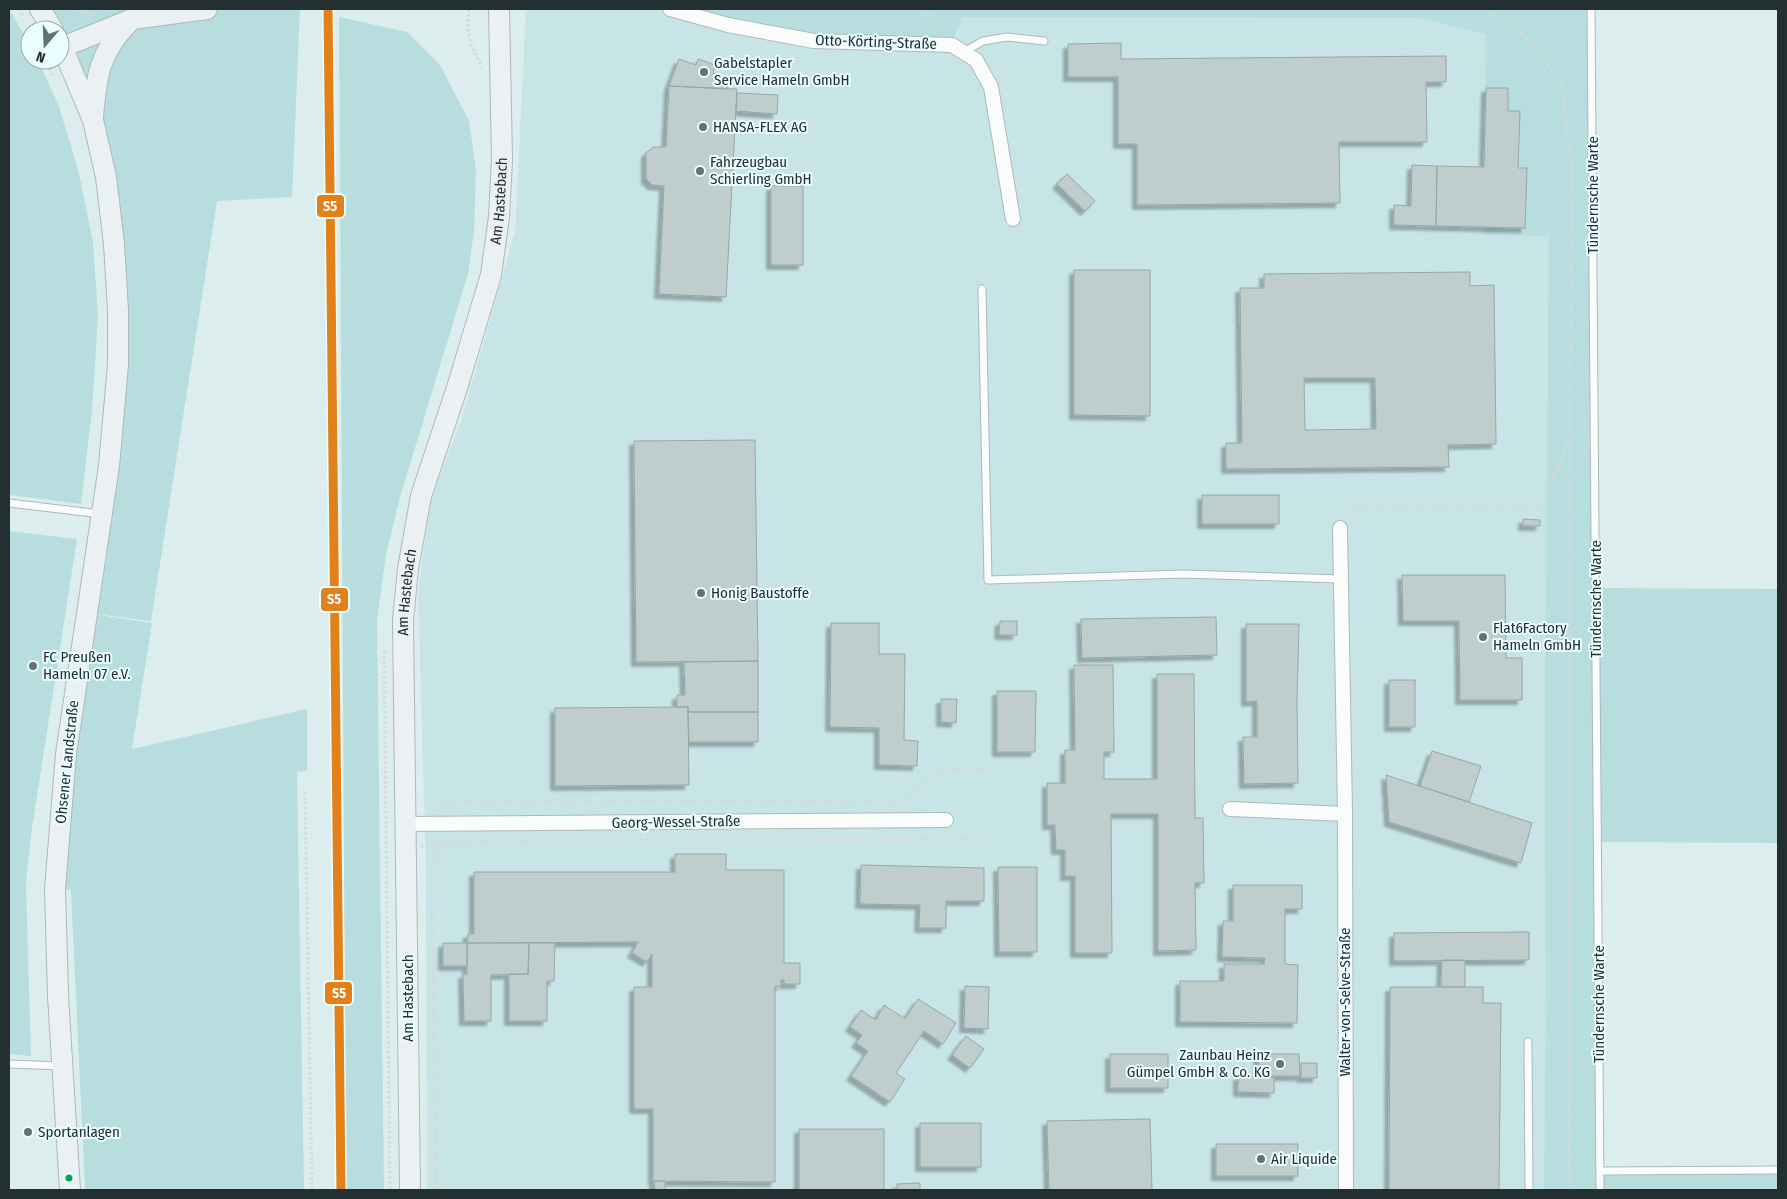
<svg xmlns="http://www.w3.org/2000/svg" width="1787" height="1199" font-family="'Fira Sans Condensed',sans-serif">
  <defs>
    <filter id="shadow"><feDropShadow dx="-4.5" dy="4.5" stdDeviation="1" flood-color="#0004"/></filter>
  </defs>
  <rect width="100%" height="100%" fill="#dceded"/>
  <path fill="#c7e4e6" d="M 526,9 L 1574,9 L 1593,1190 L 427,1190 L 426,866 L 418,591 L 431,500 L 462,418 L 515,233 Z"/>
  <path fill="#b8dddf" d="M 9,9 L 30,45 L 30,60 L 38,60 L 59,107 L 78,169 L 93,242 L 98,316 L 92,411 L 81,504 L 9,495 Z
    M 42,9 L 198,9 L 64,46 Z
    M 215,9 L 300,9 L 292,197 L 217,201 L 151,621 L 88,613 L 102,514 L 115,244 L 65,48 L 132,20 Z
    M 675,9 L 1590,9 L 1598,1190 L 1544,1190 L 1546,1032 L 1545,716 L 1549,236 L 1483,235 L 1486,35 L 1422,18 L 962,17 L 951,44 L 814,40 Z
    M 339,17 L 407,32 L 440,65 L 469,121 L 476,171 L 474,232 L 468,274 L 400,497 L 386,554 L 377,620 L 384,1190 L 346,1190 Z
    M 9,531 L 77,539 L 32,828 L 26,883 L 31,1056 L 9,1054 Z
    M 1600,588 L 1778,589 L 1778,843 L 1599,842 Z
    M 86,613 L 152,623 L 132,749 L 307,709 L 307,771 L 297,772 L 304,1190 L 85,1190 L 71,890 L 55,889 Z
    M 1778,1170 L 1778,1190 L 1600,1190 L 1600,1171 Z"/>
  <path fill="#bfcdcd" stroke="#98a6a6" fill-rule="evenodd" filter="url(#shadow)" d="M 1121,43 L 1121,59 L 1446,56 L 1446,82 L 1426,82 L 1427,142 L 1339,142 L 1340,203 L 1137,205 L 1137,144 L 1118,144 L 1118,77 L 1068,77 L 1068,44 Z
    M 679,59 L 696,65 L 698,59 L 715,65 L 713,73 L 731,79 L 727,89 L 669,86 Z
    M 669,86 L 737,89 L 726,297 L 659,294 L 664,186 L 652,185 L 646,179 L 646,153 L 653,147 L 666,147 Z
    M 1486,88 L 1508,88 L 1508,111 L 1520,111 L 1518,168 L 1527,168 L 1525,228 L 1436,226 L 1437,166 L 1484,167 Z
    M 737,93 L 778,95 L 777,114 L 736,111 Z
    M 1412,165 L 1437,166 L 1436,226 L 1394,225 L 1394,205 L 1411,206 Z
    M 1067,174 L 1095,201 L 1085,211 L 1057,184 Z
    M 771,186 L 803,186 L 803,265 L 771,265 Z
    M 1074,270 L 1150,270 L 1150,416 L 1074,415 Z
    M 1470,272 L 1470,286 L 1494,285 L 1496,444 L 1448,445 L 1449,467 L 1226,469 L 1226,443 L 1242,443 L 1240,288 L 1264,288 L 1264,274 ZM 1304,378 L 1375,378 L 1376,429 L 1305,430 Z
    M 755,440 L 758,661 L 636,662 L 634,441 Z
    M 1202,495 L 1279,495 L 1279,524 L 1202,524 Z
    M 1523,519 L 1540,520 L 1540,526 L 1523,526 Z
    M 1402,575 L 1505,575 L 1506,658 L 1522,658 L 1522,700 L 1460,700 L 1459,621 L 1403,621 Z
    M 1216,617 L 1217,655 L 1082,658 L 1081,619 Z
    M 1000,621 L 1017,621 L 1017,635 L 999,635 Z
    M 831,623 L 879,623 L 879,654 L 905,654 L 904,740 L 918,741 L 917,766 L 879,765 L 879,728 L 830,727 Z
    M 1246,624 L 1299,624 L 1297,701 L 1298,783 L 1244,784 L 1243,737 L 1257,737 L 1257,701 L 1246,702 Z
    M 758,661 L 758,712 L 688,712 L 688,707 L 677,707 L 677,695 L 685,695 L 684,662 Z
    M 1074,665 L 1113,665 L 1114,752 L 1104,752 L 1104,779 L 1157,779 L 1157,674 L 1194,674 L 1195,818 L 1203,818 L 1204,883 L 1195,883 L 1196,950 L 1158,951 L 1158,814 L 1111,814 L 1112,953 L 1075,953 L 1075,876 L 1065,876 L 1065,850 L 1056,850 L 1055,825 L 1047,825 L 1047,783 L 1065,783 L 1065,750 L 1075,750 Z
    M 1389,680 L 1415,680 L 1415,727 L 1389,727 Z
    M 997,691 L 1036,691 L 1035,752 L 997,752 Z
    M 941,699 L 957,699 L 956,723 L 941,722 Z
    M 688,707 L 689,785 L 555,786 L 555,708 Z
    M 688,712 L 758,712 L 758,742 L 689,742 Z
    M 1432,751 L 1481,766 L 1469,802 L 1420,786 Z
    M 1386,775 L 1532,823 L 1521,863 L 1389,822 Z
    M 675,854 L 726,854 L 726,870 L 784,870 L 784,963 L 800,963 L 800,984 L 784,984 L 784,980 L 781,980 L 781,986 L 775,986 L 775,1182 L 653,1181 L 653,1109 L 634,1109 L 634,987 L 652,987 L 652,954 L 647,962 L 632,953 L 638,942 L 467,943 L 468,934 L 474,934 L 474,872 L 675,872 Z
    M 861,865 L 984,868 L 984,901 L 946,901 L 946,928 L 919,928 L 920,905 L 860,904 Z
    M 998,867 L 1037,867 L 1037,952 L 999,952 Z
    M 1233,885 L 1302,885 L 1302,909 L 1285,909 L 1285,964 L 1298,965 L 1297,1023 L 1180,1022 L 1180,981 L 1224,981 L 1224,964 L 1264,964 L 1265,958 L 1222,957 L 1223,921 L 1233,921 Z
    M 1529,932 L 1529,960 L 1394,961 L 1394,933 Z
    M 443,943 L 467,943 L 467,966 L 443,966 Z
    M 467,943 L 529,943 L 528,974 L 491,975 L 491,1021 L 464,1021 L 463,974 L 467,974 Z
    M 529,943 L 555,943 L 554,981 L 547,981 L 547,1021 L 509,1021 L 509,974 L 528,974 Z
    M 1442,960 L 1465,960 L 1465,987 L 1441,987 Z
    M 965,986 L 989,987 L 988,1029 L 964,1028 Z
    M 1390,987 L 1483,987 L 1483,1003 L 1501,1003 L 1499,1190 L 1389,1190 Z
    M 918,999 L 956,1023 L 943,1044 L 924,1031 L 896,1073 L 905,1079 L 890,1102 L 851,1076 L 868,1051 L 856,1043 L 862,1035 L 850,1027 L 861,1010 L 876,1020 L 884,1005 L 905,1019 Z
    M 966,1036 L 984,1049 L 970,1068 L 952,1055 Z
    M 1110,1054 L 1168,1054 L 1168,1088 L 1110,1088 Z
    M 1258,1054 L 1299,1054 L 1300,1076 L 1259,1076 Z
    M 1301,1063 L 1317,1063 L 1317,1078 L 1301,1078 Z
    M 1238,1076 L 1274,1077 L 1274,1093 L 1238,1092 Z
    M 1150,1119 L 1152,1190 L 1049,1190 L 1047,1121 Z
    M 920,1123 L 981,1123 L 981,1167 L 920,1167 Z
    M 799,1129 L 884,1129 L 884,1190 L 799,1190 Z
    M 1216,1144 L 1298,1144 L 1298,1176 L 1216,1176 Z
    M 654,1181 L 665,1181 L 665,1190 L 655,1190 Z
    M 920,1183 L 920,1190 L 897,1190 L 897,1184 Z"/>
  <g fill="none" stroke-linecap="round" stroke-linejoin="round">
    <defs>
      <path id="service" d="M 1591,9 L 1600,1190
        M 964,52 L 983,41 L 1007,37 L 1044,41
        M 982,289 L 988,580 L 1183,574 L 1341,579
        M 9,503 L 101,514
        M 1528,1042 L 1529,1190
        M 9,1064 L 62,1066
        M 1600,1171 L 1778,1170"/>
      <path id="minor" d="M 670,9 L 728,25 L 814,41 L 952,45 L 976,60 L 991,87 L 1013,219
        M 1340,528 L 1345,814 L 1346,1190
        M 1230,809 L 1345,814
        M 406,824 L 946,820"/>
      <g id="secondary">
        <path d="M 40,9 L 53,30"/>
        <path d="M 60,42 L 93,120 L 106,177 L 114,244 L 118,310 L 118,365 L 109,466 L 66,754 L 55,889 L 58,996 L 70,1190"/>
        <path d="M 63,47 L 132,19 L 207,9"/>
        <path d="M 93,116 C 97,74 99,53 129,22"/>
        <path id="s1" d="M 410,1190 L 403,620 L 408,569 L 421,496 L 457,388 L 491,275 L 499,217 L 502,160 L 499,9"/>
      </g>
    </defs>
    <use href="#service" stroke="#acb9ba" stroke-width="9"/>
    <use href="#minor" stroke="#acb9ba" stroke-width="16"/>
    <use href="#secondary" stroke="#acb9ba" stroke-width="22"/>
    <path stroke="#d4d9da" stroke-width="3" stroke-dasharray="2.5 2.5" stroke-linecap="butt" d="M 19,9 L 23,16
      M 71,9 L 94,14
      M 469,9 C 468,23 467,35 473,49 C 476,56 480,61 481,68
      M 919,9 L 949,29 L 950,31
      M 1480,9 L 1517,27 L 1561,82 L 1571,162 L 1569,1190
      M 45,60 L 53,75
      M 1341,506 L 1542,506 L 1569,441
      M 384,651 L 390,1190
      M 305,792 L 312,1190
      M 439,812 L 439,802 L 905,801 L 940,769 L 990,769
      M 421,846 L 441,847 L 459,841 L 991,839
      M 436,1190 L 432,864 L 441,847 L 440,838"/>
    <use href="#service" stroke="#fafcfc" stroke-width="7"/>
    <use href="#minor" stroke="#fafcfc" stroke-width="14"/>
    <use href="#secondary" stroke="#ebf1f2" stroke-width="20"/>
    <defs>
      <path id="rail-1" d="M 328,9 L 341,1190"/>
    </defs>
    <use href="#rail-1" stroke="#ebfeff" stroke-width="12"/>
    <use href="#rail-1" stroke="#e2811a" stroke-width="9"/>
  </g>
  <g fill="#647272" stroke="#ebfeff" stroke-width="2">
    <circle cx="704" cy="72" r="5"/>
    <circle cx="703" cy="127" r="5"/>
    <circle cx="700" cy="171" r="5"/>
    <circle cx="701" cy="593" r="5"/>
    <circle cx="1483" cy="637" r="5"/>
    <circle cx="33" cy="666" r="5"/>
    <circle cx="1280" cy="1064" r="5"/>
    <circle cx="28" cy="1132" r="5"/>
    <circle cx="1261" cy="1159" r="5"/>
  </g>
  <circle fill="#00a651" stroke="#ebfeff" stroke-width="2" cx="69" cy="1178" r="4.5"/>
  <g text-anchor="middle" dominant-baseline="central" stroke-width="4" stroke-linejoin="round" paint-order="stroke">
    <g font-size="15" fill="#232f30" stroke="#ebfeff">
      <text transform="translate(876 42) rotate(2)">Otto-Körting-Straße</text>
      <text transform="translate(1593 195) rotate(-90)">Tündernsche Warte</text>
      <text stroke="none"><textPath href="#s1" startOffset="1002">Am Hastebach</textPath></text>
      <text stroke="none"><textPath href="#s1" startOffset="598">Am Hastebach</textPath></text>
      <text transform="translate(1596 599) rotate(-90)">Tündernsche Warte</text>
      <text transform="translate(67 762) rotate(-84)">Ohsener Landstraße</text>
      <text transform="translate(676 822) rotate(-1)">Georg-Wessel-Straße</text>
      <text transform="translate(408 998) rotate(-90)">Am Hastebach</text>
      <text transform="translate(1345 1002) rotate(-90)">Walter-von-Selve-Straße</text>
      <text transform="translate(1599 1004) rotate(-90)">Tündernsche Warte</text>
    </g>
    <g font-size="15" fill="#232f30" stroke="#ebfeff" text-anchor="start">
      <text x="714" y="63">Gabelstapler<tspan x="714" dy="17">Service Hameln GmbH</tspan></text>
      <text x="713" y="127">HANSA-FLEX AG</text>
      <text x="710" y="162">Fahrzeugbau<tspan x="710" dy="17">Schierling GmbH</tspan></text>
      <text x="711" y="593">Honig Baustoffe</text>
      <text x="1493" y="628">Flat6Factory<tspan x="1493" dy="17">Hameln GmbH</tspan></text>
      <text x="43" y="657">FC Preußen<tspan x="43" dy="17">Hameln 07 e.V.</tspan></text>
      <text x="1270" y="1055" text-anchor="end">Zaunbau Heinz<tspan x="1270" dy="17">Gümpel GmbH &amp; Co. KG</tspan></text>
      <text x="38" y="1132">Sportanlagen</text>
      <text x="1271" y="1159">Air Liquide</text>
    </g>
  </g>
  <g stroke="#ebfeff" stroke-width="2">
    <rect x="316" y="194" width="29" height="24" rx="5" fill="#e2811a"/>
    <rect x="320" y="587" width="29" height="25" rx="5" fill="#e2811a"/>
    <rect x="324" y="981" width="29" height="24" rx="5" fill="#e2811a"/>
  </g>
  <g font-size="14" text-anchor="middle" font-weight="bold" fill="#fff">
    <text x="330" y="211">S5</text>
    <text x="334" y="604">S5</text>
    <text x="339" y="998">S5</text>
  </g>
  <rect width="1787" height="1199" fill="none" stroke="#232f30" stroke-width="20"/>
  <g transform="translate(45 45) rotate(199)"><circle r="24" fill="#ebfeff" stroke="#9babac"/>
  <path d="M0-4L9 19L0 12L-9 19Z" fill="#647272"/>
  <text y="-8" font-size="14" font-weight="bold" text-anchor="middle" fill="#232f30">N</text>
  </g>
</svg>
